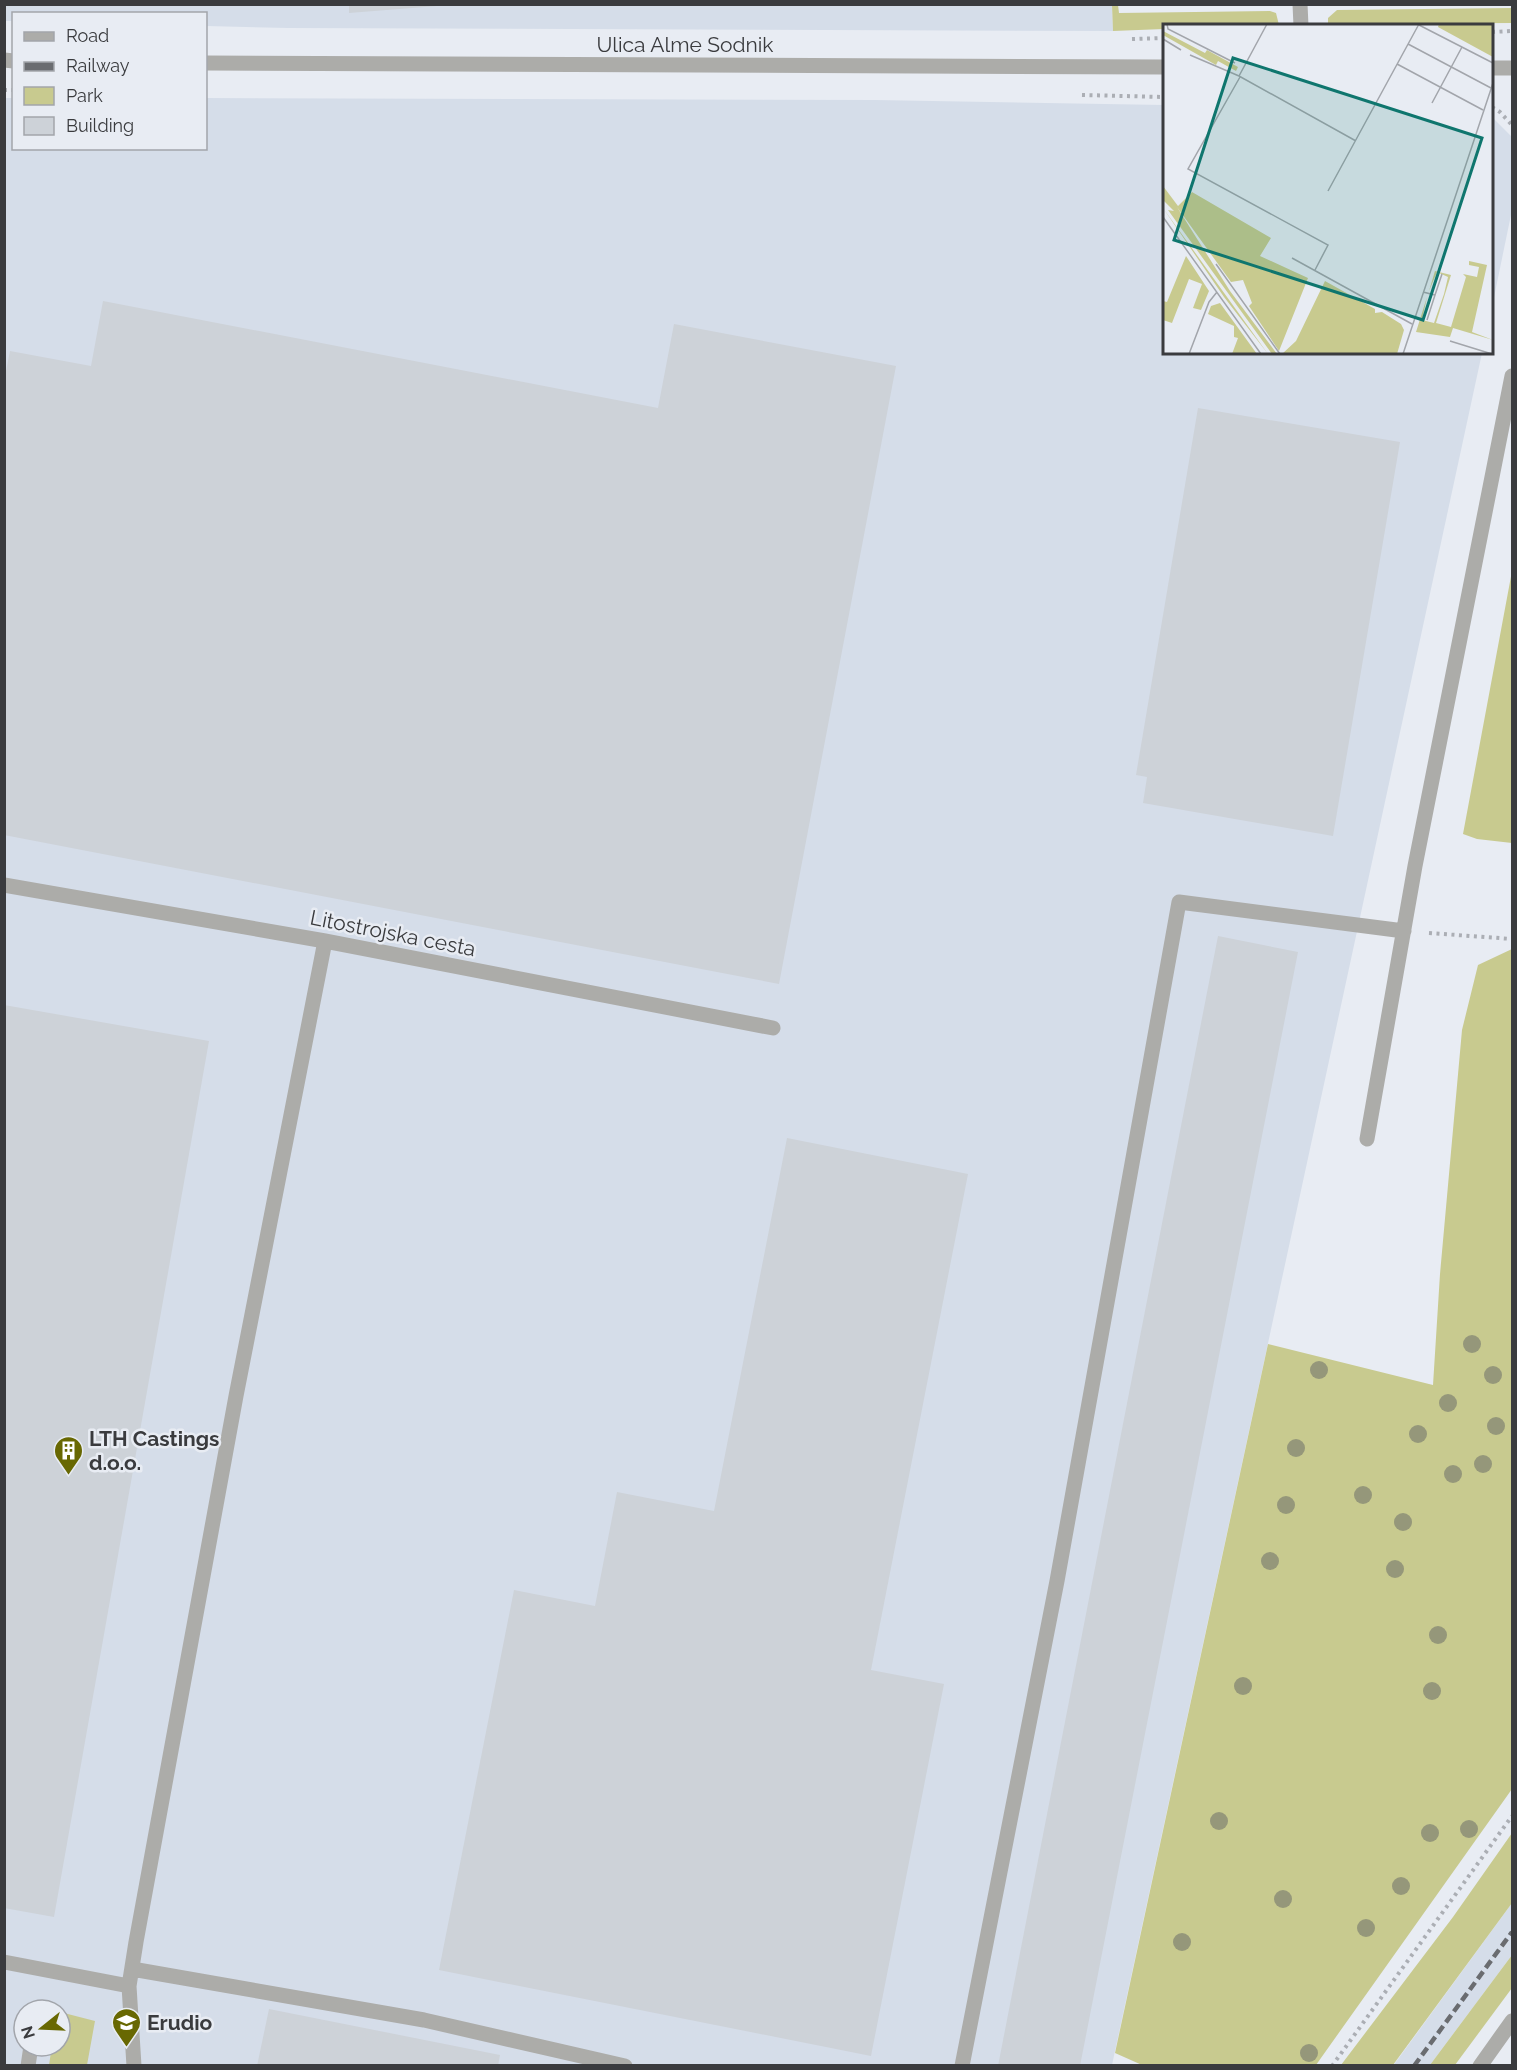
<svg xmlns="http://www.w3.org/2000/svg" width="1517" height="2070" font-family="Raleway,sans-serif">
  <rect width="100%" height="100%" fill="#e8ecf3"/>
  <path fill="#d5dde9" fill-rule="evenodd" d="M 5,4 L 1112,4 L 1113,31 L 288,28 L 206,26 L 206,14 L 14,14 L 13,21 L 5,21 Z
    M 5,98 L 13,98 L 14,148 L 206,148 L 206,98 L 875,100 L 1164,105 L 1164,352 L 1482,353 L 1112,2065 L 5,2066 ZM 24,2010 L 60,2010 L 60,2046 L 24,2046 Z
    M 1492,117 L 1512,137 L 1512,210 L 1492,307 Z
    M 1512,1903 L 1512,1955 L 1430,2065 L 1393,2066 Z"/>
  <path fill="#c8ca8f" d="M 1112,5 L 1118,5 L 1119,13 L 1270,11 L 1276,13 L 1279,25 L 1164,26 L 1164,29 L 1113,31 Z
    M 1512,8 L 1512,23 L 1328,24 L 1328,18 L 1337,10 Z
    M 1512,571 L 1512,843 L 1477,839 L 1463,834 Z
    M 1512,949 L 1512,1789 L 1316,2065 L 1142,2065 L 1115,2053 L 1268,1344 L 1433,1385 L 1440,1274 L 1462,1030 L 1478,965 Z
    M 1512,1833 L 1512,1903 L 1393,2065 L 1341,2065 L 1453,1917 Z
    M 1512,1955 L 1512,1988 L 1455,2065 L 1430,2065 Z
    M 60,2012 L 95,2021 L 87,2065 L 49,2065 L 52,2046 L 60,2046 Z"/>
  <path fill="#cdd2d8" d="M 349,4 L 437,4 L 437,6 L 349,13 Z
    M 103,301 L 658,408 L 674,324 L 896,366 L 779,984 L 4,835 L 4,381 L 10,351 L 91,366 Z
    M 1198,408 L 1400,442 L 1333,836 L 1143,803 L 1147,777 L 1136,775 Z
    M 1218,936 L 1298,952 L 1080,2066 L 998,2066 Z
    M 4,1005 L 209,1041 L 54,1917 L 4,1908 Z
    M 787,1138 L 968,1174 L 871,1670 L 944,1684 L 871,2056 L 439,1970 L 514,1590 L 595,1606 L 617,1492 L 714,1511 Z
    M 269,2009 L 500,2055 L 498,2066 L 257,2066 Z"/>
  <g fill="none" stroke-linecap="round" stroke-linejoin="round">
    <path stroke="#abaeb4" stroke-width="4" stroke-dasharray="3 4.5" stroke-linecap="butt" d="M 1492,32 L 1512,31
      M 1132,39 L 1164,38
      M 4,90 L 14,90
      M 1082,95 L 1164,97
      M 1492,107 L 1500,112 L 1512,125
      M 1429,933 L 1512,939
      M 1332,2066 L 1512,1816"/>
    <path stroke="#acaca9" stroke-width="15" d="M 1300,4 L 1301,26
      M 4,60 L 14,61
      M 206,63 L 1164,67
      M 1492,68 L 1512,68
      M 4,885 L 325,941 L 773,1028
      M 1367,1139 L 1415,866 L 1512,376
      M 4,1962 L 129,1986
      M 132,1969 L 424,2020 L 625,2066
      M 28,2066 L 31,2046
      M 134,2066 L 129,1986 L 136,1942 L 236,1396 L 325,941
      M 962,2066 L 1057,1581 L 1179,902 L 1404,931
      M 1480,2066 L 1512,2021"/>
    <path stroke="#6a6c70" stroke-width="4.5" stroke-dasharray="9 4.5" stroke-linecap="butt" d="M 1414,2066 L 1512,1932"/>
  </g>
  <g fill="#95977a">
    <circle cx="1472" cy="1344" r="9"/>
    <circle cx="1319" cy="1370" r="9"/>
    <circle cx="1493" cy="1375" r="9"/>
    <circle cx="1448" cy="1403" r="9"/>
    <circle cx="1496" cy="1426" r="9"/>
    <circle cx="1418" cy="1434" r="9"/>
    <circle cx="1296" cy="1448" r="9"/>
    <circle cx="1483" cy="1464" r="9"/>
    <circle cx="1453" cy="1474" r="9"/>
    <circle cx="1363" cy="1495" r="9"/>
    <circle cx="1286" cy="1505" r="9"/>
    <circle cx="1403" cy="1522" r="9"/>
    <circle cx="1270" cy="1561" r="9"/>
    <circle cx="1395" cy="1569" r="9"/>
    <circle cx="1438" cy="1635" r="9"/>
    <circle cx="1243" cy="1686" r="9"/>
    <circle cx="1432" cy="1691" r="9"/>
    <circle cx="1219" cy="1821" r="9"/>
    <circle cx="1469" cy="1829" r="9"/>
    <circle cx="1430" cy="1833" r="9"/>
    <circle cx="1401" cy="1886" r="9"/>
    <circle cx="1283" cy="1899" r="9"/>
    <circle cx="1366" cy="1928" r="9"/>
    <circle cx="1182" cy="1942" r="9"/>
    <circle cx="1309" cy="2053" r="9"/>
  </g>
  <defs>
    <symbol id="building-pin" viewBox="-11 -11 22 30"><path d="M0 17L-7.5 6A9.5 9.5 0 1 1 7.5 6Z" fill="#686802" stroke="#e8ecf3"/><path d="M-4-6H4V6H1V3H-1V6H-4ZM-2.5-4.3h1.7v1.8h-1.7ZM.8-4.3h1.7v1.8H.8ZM-2.5-1h1.7V.8h-1.7ZM.8-1h1.7V.8H.8Z" fill="#fff"/></symbol>
    <symbol id="school-pin" viewBox="-11 -11 22 30"><path d="M0 17L-7.5 6A9.5 9.5 0 1 1 7.5 6Z" fill="#686802" stroke="#e8ecf3"/><path d="M0-5L7-2L0 1L-7-2ZM-4 1L0 2.5L4 1V4Q0 6-4 4Z" fill="#fff"/></symbol>
  </defs>
  <g fill-rule="evenodd">
    <use href="#building-pin" x="52" y="1434" width="33" height="45"/>
    <use href="#school-pin" x="110" y="2006" width="33" height="45"/>
  </g>
  <g text-anchor="middle" dominant-baseline="central" stroke-width="5" stroke-linejoin="round" paint-order="stroke">
    <g font-size="21" fill="#3a3b3e" stroke="#e8ecf3">
      <text x="685" y="44">Ulica Alme Sodnik</text>
      <text transform="translate(393 933) rotate(11)">Litostrojska cesta</text>
    </g>
    <g font-size="21" font-weight="bold" fill="#3a3b3e" stroke="#e8ecf3" text-anchor="start">
      <text x="89" y="1438">LTH Castings<tspan x="89" dy="24">d.o.o.</tspan></text>
      <text x="147" y="2022">Erudio</text>
    </g>
  </g>
  <g transform="translate(1163 24)">
    <rect width="330" height="330" fill="#e8ecf3"/>
    <path d="M 276,0 L 330,0 L 330,33 L 275,3 ZM 0,7 L 42,29 L 44,26 L 75,43 L 73,47 L 55,37 L 53,41 L 0,11 ZM 0,162 L 15,182 L 29,168 L 108,214 L 97,232 L 145,254 L 116,327 L 86,282 L 89,279 L 80,256 L 68,258 L 14,183 L 67,267 L 114,330 L 109,330 L 5,186 L 11,187 L 0,176 ZM 0,184 L 105,330 L 61,273 ZM 23,232 L 46,267 L 38,286 L 30,284 L 39,260 L 26,255 L 9,299 L 0,296 L 0,277 L 4,278 ZM 306,237 L 324,241 L 309,308 L 330,316 L 290,304 L 287,313 L 253,308 L 264,273 L 259,296 L 271,299 L 281,270 L 285,253 L 274,248 L 266,267 L 272,247 L 288,251 L 273,299 L 288,303 L 303,253 L 300,250 L 314,253 L 316,243 L 306,241 ZM 162,257 L 212,285 L 212,289 L 219,288 L 238,300 L 241,306 L 234,330 L 119,330 L 133,317 ZM 57,279 L 94,330 L 69,330 L 75,314 L 71,313 L 71,302 L 45,290 L 48,282 Z" fill="#c8ca8f"/>
    <path fill="none" stroke="#a2a5ab" stroke-width="1.5" d="M 4,0 L 5,5 L 72,39M 256,1 L 330,39M 0,15 L 18,26M 245,20 L 328,64M 27,31 L 76,52 L 193,117M 234,40 L 320,86M 76,52 L 104,0M 77,53 L 25,145 L 165,221 L 152,246M 269,79 L 299,23M 165,167 L 256,0M 0,193 L 98,330M 129,234 L 249,300M 53,240 L 117,330M 260,268 L 272,271 L 279,250M 264,296 L 272,271M 287,317 L 329,330M 26,330 L 46,278 L 54,268M 240,330 L 330,59"/>
    <path fill="#0f766e" fill-opacity="0.15" stroke="#0f766e" stroke-width="3" d="M 70,34 L 319,114 L 260,296 L 11,216 Z"/>
    <rect width="330" height="330" fill="none" stroke="#3a3b3e" stroke-width="3"/>
  </g>
  <rect width="1517" height="2070" fill="none" stroke="#3a3b3e" stroke-width="12"/>
  <rect x="12" y="12" width="195" height="138" fill="#e8ecf3" stroke="#a2a5ab" stroke-width="1.5"/>
  <rect x="24" y="32" width="30" height="9" fill="#acaca9" stroke="#a2a5ab" stroke-width="1.5"/>
  <text x="66" y="42" font-size="18" fill="#3a3b3e">Road</text>
  <rect x="24" y="62" width="30" height="9" fill="#6a6c70" stroke="#a2a5ab" stroke-width="1.5"/>
  <text x="66" y="72" font-size="18" fill="#3a3b3e">Railway</text>
  <rect x="24" y="87" width="30" height="18" fill="#c8ca8f" stroke="#a2a5ab" stroke-width="1.5"/>
  <text x="66" y="102" font-size="18" fill="#3a3b3e">Park</text>
  <rect x="24" y="117" width="30" height="18" fill="#cdd2d8" stroke="#a2a5ab" stroke-width="1.5"/>
  <text x="66" y="132" font-size="18" fill="#3a3b3e">Building</text>
  <g transform="translate(42 2028) rotate(252)"><circle r="28" fill="#e8ecf3" stroke="#a2a5ab" stroke-width="1.5"/>
  <path d="M0-4.5L10 22L0 15L-10 22Z" fill="#686802"/>
  <text y="-9" font-size="16" font-weight="bold" text-anchor="middle" fill="#3a3b3e">N</text>
  </g>
</svg>
